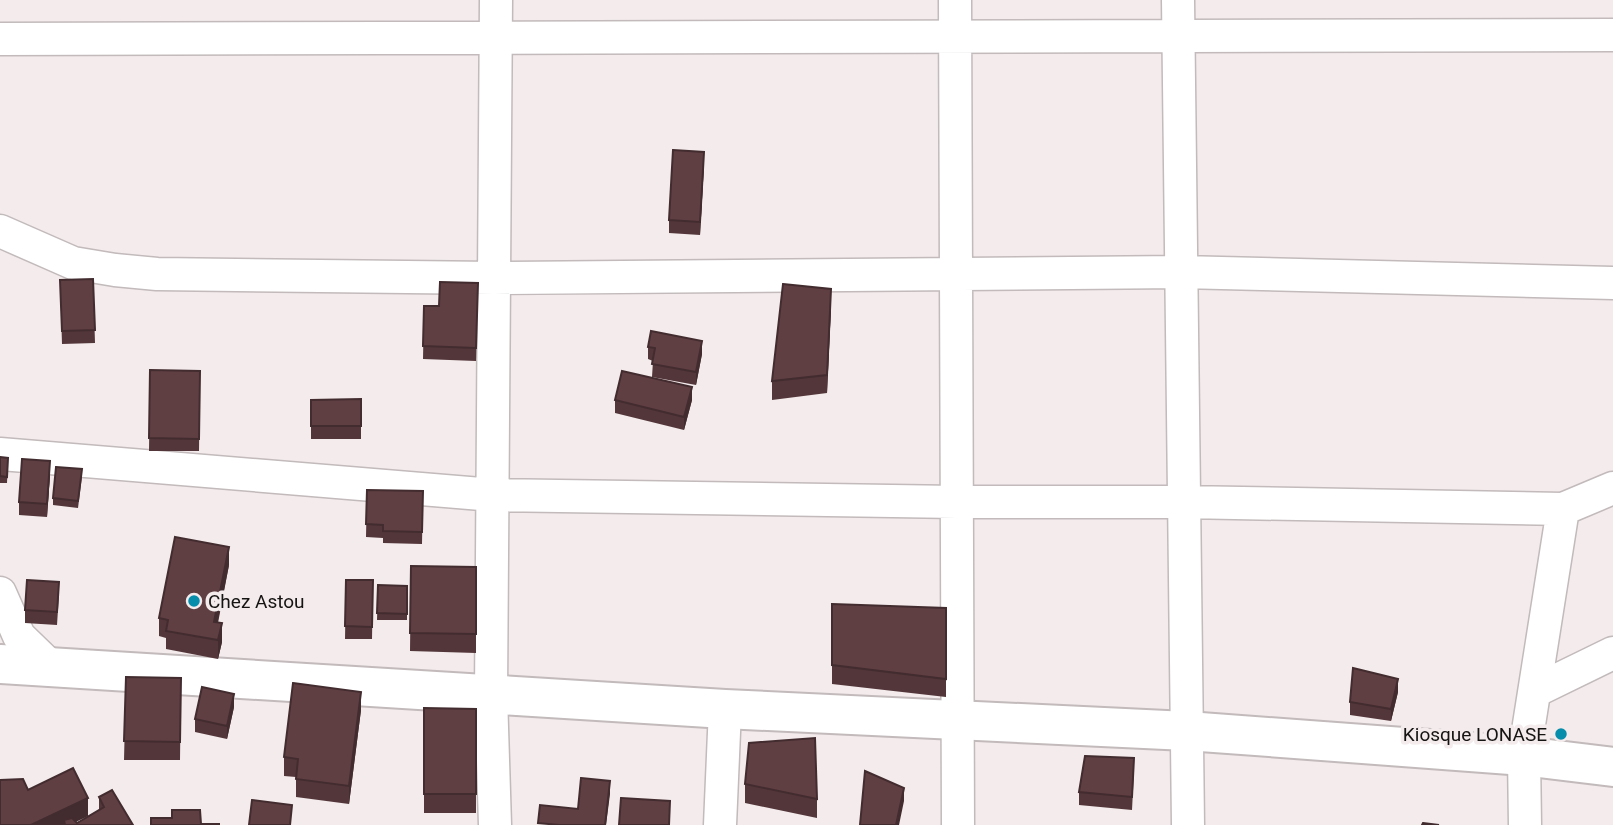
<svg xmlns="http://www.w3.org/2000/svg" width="1613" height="825" font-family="Roboto,sans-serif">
  <rect width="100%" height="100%" fill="#f3ebec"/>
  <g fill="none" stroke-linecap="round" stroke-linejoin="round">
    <defs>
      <path id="street" d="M 955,0 L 958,825
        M 1178,0 L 1188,825
        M 0,39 L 1613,35
        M 0,231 L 73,263 L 115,270 L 157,274 L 494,278 L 1181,272 L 1613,283
        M 0,454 L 493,495 L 957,502 L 1184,502 L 1563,509 L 1613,488
        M 0,593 L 19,636 L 50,666
        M 1535,691 L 1613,653
        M 495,825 L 491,695 L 496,0
        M 720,825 L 725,709
        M 1525,825 L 1524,756 L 1563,509"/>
      <path id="secondary" d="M 0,664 L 725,709 L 1187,731 L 1524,756 L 1613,767"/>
    </defs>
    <use href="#street" stroke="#c2babb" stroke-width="35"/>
    <use href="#secondary" stroke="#c2babb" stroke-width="42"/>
    <use href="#street" stroke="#fff" stroke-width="32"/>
    <use href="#secondary" stroke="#fff" stroke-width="38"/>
  </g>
  <path fill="#53363a" d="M 704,165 L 700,235 L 669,233 L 669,220 Z
    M 93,279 L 95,343 L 62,344 L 60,280 Z
    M 478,283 L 476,361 L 423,359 L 424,306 L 439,306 Z
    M 831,307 L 827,393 L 772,400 L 772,381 Z
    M 648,347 L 702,354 L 696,385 L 652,377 L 653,361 L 648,359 Z
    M 150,370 L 200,371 L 199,451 L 149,451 Z
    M 361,399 L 361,439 L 311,439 L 311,400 Z
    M 615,400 L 692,400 L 684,430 L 615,413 Z
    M 0,457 L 8,458 L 7,483 L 0,483 Z
    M 50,474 L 47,517 L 19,515 L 19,502 Z
    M 82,476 L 78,508 L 53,505 L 53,498 Z
    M 367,490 L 423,491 L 422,544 L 383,543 L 383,538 L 366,537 Z
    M 229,565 L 218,623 L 222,642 L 218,659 L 166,649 L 166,638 L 159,636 L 159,618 Z
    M 411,566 L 476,567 L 476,653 L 410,651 Z
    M 346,580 L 373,580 L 372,639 L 345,639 Z
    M 378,585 L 407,586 L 407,620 L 377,620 Z
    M 59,594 L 57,625 L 25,623 L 25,610 Z
    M 832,604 L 946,608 L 946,697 L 832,684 Z
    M 126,677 L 181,678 L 180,760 L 124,760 Z
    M 1398,692 L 1391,721 L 1350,715 L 1350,702 Z
    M 234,707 L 227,739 L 195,732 L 195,719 Z
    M 424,708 L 476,709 L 476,813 L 424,813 Z
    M 361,710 L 349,804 L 296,797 L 296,777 L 284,776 L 284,757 Z
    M 1134,771 L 1132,810 L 1079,805 L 1079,792 Z
    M 745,784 L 817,799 L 817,818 L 745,803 Z
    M 99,797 L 133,825 L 0,825 L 88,816 L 75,822 L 77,823 L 99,810 Z"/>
  <path fill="#432c2f" d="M 704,152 L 704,165 L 700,235 L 700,222 Z
    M 831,289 L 831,307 L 827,393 L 827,375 Z
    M 702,341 L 702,354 L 696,385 L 696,372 Z
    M 692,387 L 692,400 L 684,430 L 684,417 Z
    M 50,461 L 50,474 L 47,517 L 47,504 Z
    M 229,547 L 229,565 L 214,640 L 214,622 Z
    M 222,623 L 222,642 L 218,659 L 218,640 Z
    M 1398,679 L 1398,692 L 1391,721 L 1391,709 Z
    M 361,692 L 361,710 L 349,804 L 349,786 Z
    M 234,694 L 234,707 L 227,739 L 227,726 Z
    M 610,781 L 610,794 L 606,825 L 605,825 Z
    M 904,788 L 904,801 L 899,825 L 896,825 Z
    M 88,798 L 88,816 L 69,825 L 64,820 L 64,825 L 31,825 Z"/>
  <path fill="#603f43" stroke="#432c2f" stroke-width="2" d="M 673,150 L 704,152 L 700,222 L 669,220 Z
    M 93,279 L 95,330 L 62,331 L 60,280 Z
    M 440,282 L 478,283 L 476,348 L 423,346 L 424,306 L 439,306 Z
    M 783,284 L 831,289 L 827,375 L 772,381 Z
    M 651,331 L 702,341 L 696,372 L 652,364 L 655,348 L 648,347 Z
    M 150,370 L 200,371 L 199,439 L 149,438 Z
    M 622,371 L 692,387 L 684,417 L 615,400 Z
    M 361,399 L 361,426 L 311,426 L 311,400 Z
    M 0,457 L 8,458 L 7,477 L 0,476 Z
    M 22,459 L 50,461 L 47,504 L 19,502 Z
    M 56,467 L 82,469 L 78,501 L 53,498 Z
    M 367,490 L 423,491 L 422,532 L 383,531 L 383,525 L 366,524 Z
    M 175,537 L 229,547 L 214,622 L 222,623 L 218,640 L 166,631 L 168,620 L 159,618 Z
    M 411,566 L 476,567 L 476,634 L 410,633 Z
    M 27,580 L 59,582 L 57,612 L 25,610 Z
    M 346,580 L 373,580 L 372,627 L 345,626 Z
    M 378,585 L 407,586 L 407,614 L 377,613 Z
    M 832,604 L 946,608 L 946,679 L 832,665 Z
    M 1353,668 L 1398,679 L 1391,709 L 1350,702 Z
    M 126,677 L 181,678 L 180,742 L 124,741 Z
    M 293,683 L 361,692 L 349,786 L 296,779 L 298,759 L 284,757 Z
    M 202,687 L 234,694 L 227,726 L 195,719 Z
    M 424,708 L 476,709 L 476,794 L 424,794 Z
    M 815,738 L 817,799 L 745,784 L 749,743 Z
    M 1085,756 L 1134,758 L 1132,797 L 1079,792 Z
    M 73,768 L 88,798 L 31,825 L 0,825 L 0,780 L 23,779 L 28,790 Z
    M 865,771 L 904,788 L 896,825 L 860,825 Z
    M 581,778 L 610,781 L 605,825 L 559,825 L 538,823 L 540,805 L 578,809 Z
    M 112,790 L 133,825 L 65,825 L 64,820 L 72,818 L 77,823 L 104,807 L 99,797 Z
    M 621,798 L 670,801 L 669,825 L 619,825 Z
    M 252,800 L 292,805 L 290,825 L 249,825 Z
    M 172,810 L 200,810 L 201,824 L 219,824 L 219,825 L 151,825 L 151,818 L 172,818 Z
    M 1423,823 L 1439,825 L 1422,825 Z"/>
  <g fill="#068dac" stroke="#f3ebec" stroke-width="2.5">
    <circle cx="194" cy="601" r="7"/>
    <circle cx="1561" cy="734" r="7"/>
  </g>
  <g text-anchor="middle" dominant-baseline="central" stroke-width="7" stroke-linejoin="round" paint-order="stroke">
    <g font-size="19" fill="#161313" stroke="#f3ebec" text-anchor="start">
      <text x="208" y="601">Chez Astou</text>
      <text x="1547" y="734" text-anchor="end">Kiosque LONASE</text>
    </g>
  </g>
</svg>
